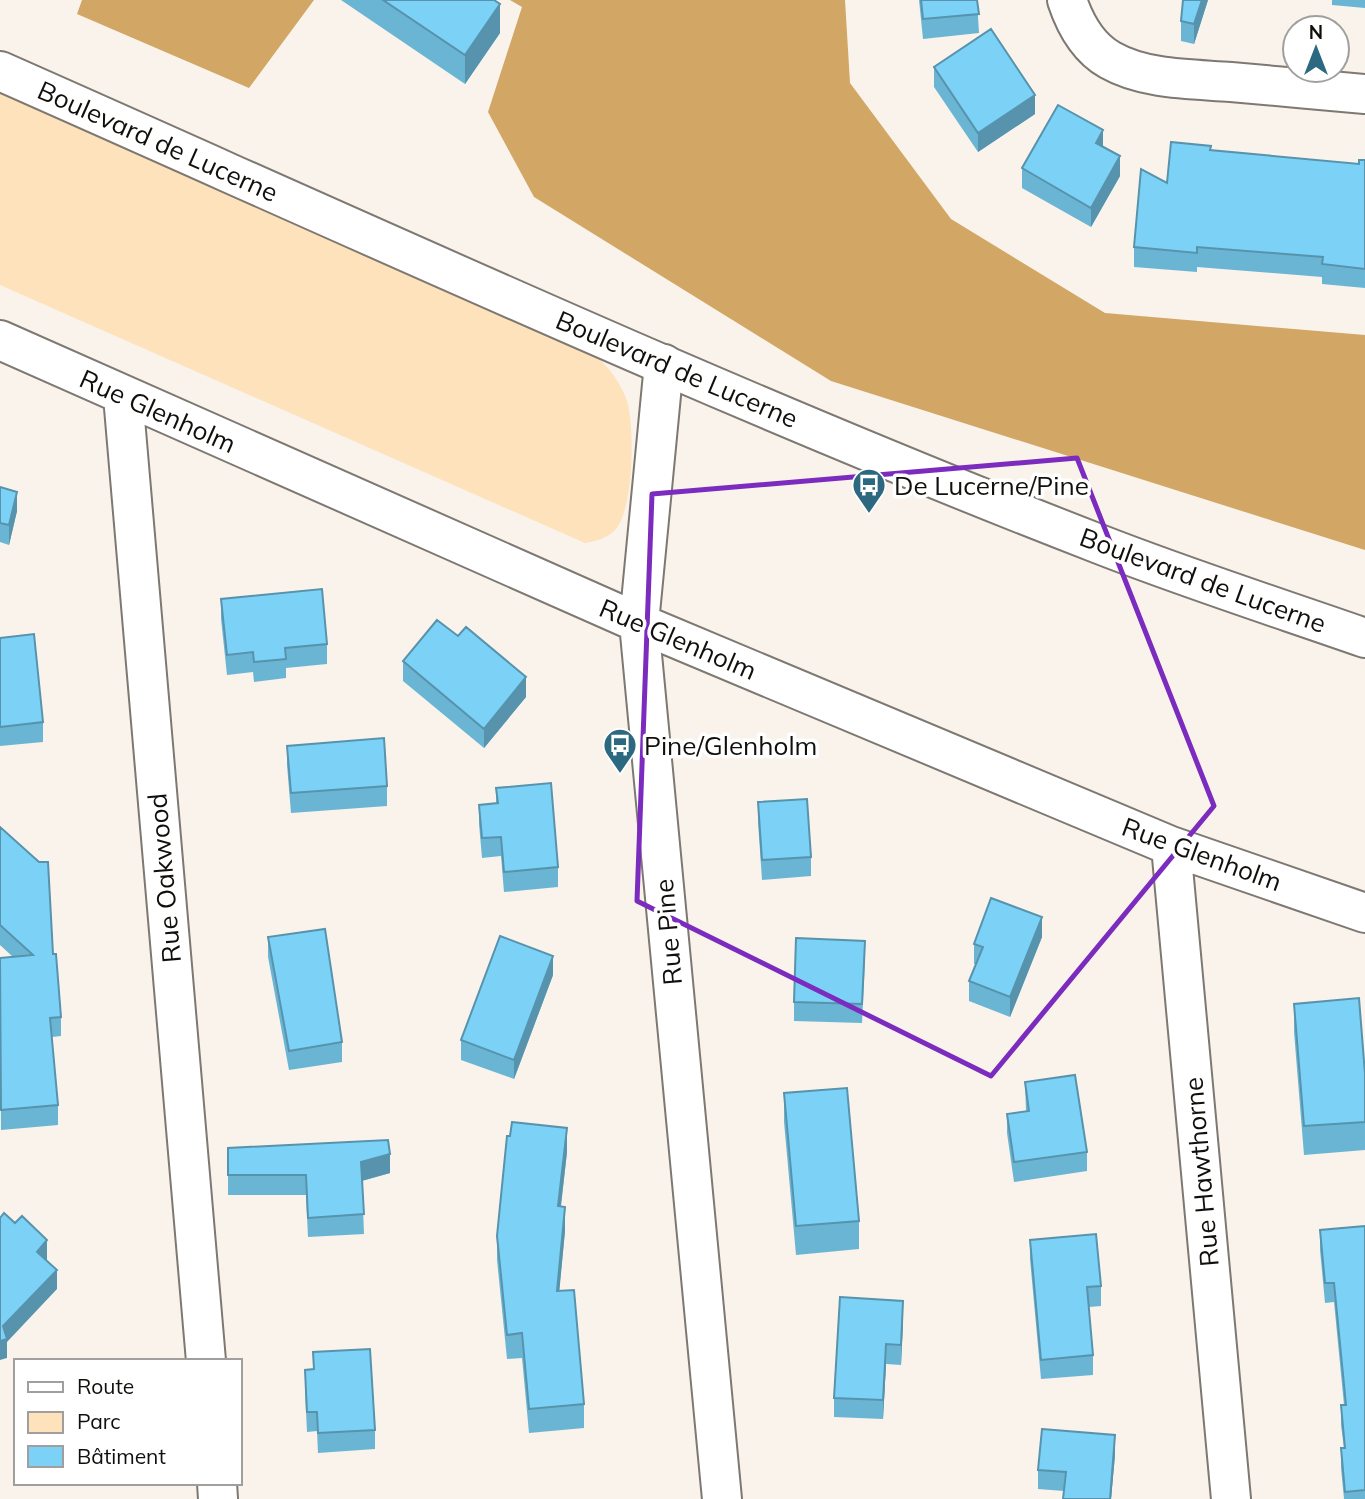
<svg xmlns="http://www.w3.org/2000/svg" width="1365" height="1499" font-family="Mulish,sans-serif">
  <rect width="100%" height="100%" fill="#f9f3eb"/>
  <path fill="#fee2bb" d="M 0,77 L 569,333 C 593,352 617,371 627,401 C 635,427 634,513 614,531 C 606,539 595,541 585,543 L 0,285 Z"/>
  <path fill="#d2a665" d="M 82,0 L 314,0 L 249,88 L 77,14 Z
    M 510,0 L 845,0 L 850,83 L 951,219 L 1105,313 L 1365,335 L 1365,550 L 831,381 L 534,197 L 488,112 L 522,7 Z"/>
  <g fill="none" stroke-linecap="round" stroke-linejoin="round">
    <defs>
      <path id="minor" d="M 1067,0 C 1075,24 1087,47 1110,60 C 1145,80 1192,79 1231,82 C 1276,86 1320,90 1365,94
        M 0,340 L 639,623 L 1171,846 L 1365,913
        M 664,364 L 639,623 L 722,1499
        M 123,396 L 206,1361
        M 1171,846 L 1231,1499
        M 217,1483 L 218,1499"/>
      <path id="major" d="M 0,71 C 364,232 727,400 1099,544 C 1186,578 1276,607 1365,638"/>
    </defs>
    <use href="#minor" stroke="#7d7871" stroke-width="42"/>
    <use href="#major" stroke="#7d7871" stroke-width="42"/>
    <use href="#minor" stroke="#fff" stroke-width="38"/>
    <use href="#major" stroke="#fff" stroke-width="38"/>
  </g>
  <path fill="#6bb5d4" d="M 341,0 L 494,0 L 500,33 L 465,84 Z
    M 919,0 L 977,0 L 979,33 L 923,39 Z
    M 1208,0 L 1194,44 L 1181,41 L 1181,21 Z
    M 1332,0 L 1365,0 L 1365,8 L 1332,5 Z
    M 934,67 L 1035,114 L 978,152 L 934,87 Z
    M 1103,147 L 1120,176 L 1091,227 L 1022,188 L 1022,168 Z
    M 1211,150 L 1359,164 L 1365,160 L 1365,288 L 1322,284 L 1322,277 L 1197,267 L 1197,272 L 1134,267 L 1134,247 L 1167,183 Z
    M 0,487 L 17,511 L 9,545 L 0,542 Z
    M 221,599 L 327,644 L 327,664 L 286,668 L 286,678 L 254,682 L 253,672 L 227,675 L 221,619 Z
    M 0,638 L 43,722 L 43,742 L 0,746 Z
    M 403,661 L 526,697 L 484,748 L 403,681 Z
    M 287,746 L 387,786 L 387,806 L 291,813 L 287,765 Z
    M 496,788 L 558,867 L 558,887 L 504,892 L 501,856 L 482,858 L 479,824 L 479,805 L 496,803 Z
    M 758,802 L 811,857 L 811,876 L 762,880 L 758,822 Z
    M 0,827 L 53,954 L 61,1017 L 61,1036 L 52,1037 L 58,1105 L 58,1125 L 1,1130 L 0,958 L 13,957 L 0,945 Z
    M 268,937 L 342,1042 L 342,1062 L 289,1070 L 268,957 Z
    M 1042,937 L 1010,1017 L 969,1001 L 969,981 L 976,964 L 974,964 L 974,944 Z
    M 865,960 L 862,1023 L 794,1021 L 794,1002 Z
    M 553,975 L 514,1079 L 461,1060 L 461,1040 Z
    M 1294,1004 L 1365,1074 L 1365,1150 L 1304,1155 L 1294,1032 Z
    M 1025,1082 L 1087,1152 L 1087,1171 L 1014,1182 L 1007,1133 L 1007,1114 L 1026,1111 Z
    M 784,1093 L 859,1221 L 859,1249 L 796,1255 L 784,1122 Z
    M 228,1148 L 390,1173 L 362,1181 L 364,1234 L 308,1237 L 306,1195 L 228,1195 Z
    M 567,1152 L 561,1206 L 565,1231 L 559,1291 L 584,1404 L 584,1428 L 529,1433 L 522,1358 L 507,1359 L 497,1260 L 497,1236 Z
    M 1365,1226 L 1365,1499 L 1344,1499 L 1341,1468 L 1341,1448 L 1344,1448 L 1341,1425 L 1341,1405 L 1344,1405 L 1334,1302 L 1325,1303 L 1320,1250 L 1320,1230 Z
    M 1030,1240 L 1101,1286 L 1101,1306 L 1089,1307 L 1093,1355 L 1093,1375 L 1041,1379 L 1030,1259 Z
    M 903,1320 L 901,1365 L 886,1364 L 883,1419 L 834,1417 L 834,1398 Z
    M 313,1352 L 375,1430 L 375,1449 L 318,1453 L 317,1431 L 307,1432 L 305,1390 L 305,1370 L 313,1369 Z
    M 1115,1455 L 1111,1499 L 1063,1499 L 1064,1491 L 1038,1489 L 1038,1470 Z"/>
  <path fill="#5793ac" d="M 1202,0 L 1208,0 L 1194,44 L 1194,24 Z
    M 500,4 L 500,33 L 465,84 L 465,55 Z
    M 1035,95 L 1035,114 L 978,152 L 978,133 Z
    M 1103,130 L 1103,150 L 1096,143 Z
    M 1120,156 L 1120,176 L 1091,227 L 1091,208 Z
    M 17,492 L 17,511 L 9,545 L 9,525 Z
    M 526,677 L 526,697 L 484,748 L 484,729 Z
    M 1042,917 L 1042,937 L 1010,1017 L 1010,997 Z
    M 553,956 L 553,975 L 514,1079 L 514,1060 Z
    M 567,1128 L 567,1152 L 558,1230 L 558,1206 Z
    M 390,1154 L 390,1173 L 361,1181 L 361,1162 Z
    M 565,1207 L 565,1231 L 557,1316 L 557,1291 Z
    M 47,1240 L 47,1260 L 37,1272 L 37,1252 Z
    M 57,1270 L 57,1289 L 7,1342 L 7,1358 L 0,1360 L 0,1341 L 3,1326 Z
    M 903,1301 L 903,1320 L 901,1365 L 901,1345 Z
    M 886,1344 L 886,1364 L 883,1419 L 883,1400 Z
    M 1115,1435 L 1115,1455 L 1111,1499 L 1110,1499 Z"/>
  <path fill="#7cd2f6" stroke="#5793ac" stroke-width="2" d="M 383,0 L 494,0 L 500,4 L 465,55 Z
    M 921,0 L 977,0 L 979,14 L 923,19 Z
    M 1183,0 L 1202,0 L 1194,24 L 1181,21 Z
    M 991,29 L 1035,95 L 978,133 L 934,67 Z
    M 1058,105 L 1103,130 L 1096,143 L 1120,156 L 1091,208 L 1022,168 Z
    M 1171,142 L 1211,146 L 1210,150 L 1359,164 L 1359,160 L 1365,160 L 1365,269 L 1322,264 L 1323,257 L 1197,247 L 1197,253 L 1134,247 L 1141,169 L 1167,183 Z
    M 0,487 L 17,492 L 9,525 L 0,523 Z
    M 322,589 L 327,644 L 285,648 L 286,659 L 254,662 L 253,652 L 227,655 L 221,599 Z
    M 437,620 L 458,636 L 466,627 L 526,677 L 484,729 L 403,661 Z
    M 34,634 L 43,722 L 0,727 L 0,638 Z
    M 384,738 L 387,786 L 291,793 L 287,746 Z
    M 551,783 L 558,867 L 504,872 L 501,837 L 482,838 L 479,805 L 498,803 L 496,788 Z
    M 807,799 L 811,857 L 762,860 L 758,802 Z
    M 0,827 L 39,862 L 48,862 L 53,954 L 56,954 L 61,1017 L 50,1018 L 58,1105 L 1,1110 L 0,958 L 33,955 L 0,925 Z
    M 991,898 L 1042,917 L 1010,997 L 969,981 L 983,947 L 974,944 Z
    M 325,929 L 342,1042 L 289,1051 L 268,937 Z
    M 500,936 L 553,956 L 514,1060 L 461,1040 Z
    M 796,938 L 865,941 L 862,1004 L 794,1002 Z
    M 1359,998 L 1365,1074 L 1365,1122 L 1304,1126 L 1294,1004 Z
    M 1075,1075 L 1087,1152 L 1014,1162 L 1007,1114 L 1029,1111 L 1025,1082 Z
    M 847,1088 L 859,1221 L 796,1226 L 784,1093 Z
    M 512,1122 L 567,1128 L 558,1206 L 565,1207 L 557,1291 L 574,1290 L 584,1404 L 529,1409 L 522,1333 L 507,1335 L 497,1236 L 507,1136 L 510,1136 Z
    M 388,1140 L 390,1154 L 361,1162 L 364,1214 L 308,1218 L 306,1175 L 228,1175 L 228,1148 Z
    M 4,1213 L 15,1223 L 22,1216 L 47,1240 L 37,1252 L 57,1270 L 3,1326 L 7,1339 L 0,1341 L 0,1218 Z
    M 1365,1226 L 1365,1490 L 1345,1492 L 1341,1448 L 1345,1448 L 1341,1405 L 1346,1405 L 1334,1283 L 1325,1283 L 1320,1230 Z
    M 1096,1234 L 1101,1286 L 1087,1287 L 1093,1355 L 1041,1360 L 1030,1240 Z
    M 840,1297 L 903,1301 L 901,1345 L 886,1344 L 883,1400 L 834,1398 Z
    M 370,1349 L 375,1430 L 318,1433 L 317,1412 L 307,1412 L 305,1370 L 314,1369 L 313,1352 Z
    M 1042,1429 L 1115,1435 L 1110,1499 L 1063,1499 L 1066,1472 L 1038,1470 Z"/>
  <path fill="none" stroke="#7b2cbf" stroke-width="5" stroke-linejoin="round" d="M 1077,458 L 1214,806 L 991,1076 L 637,901 L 652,494 Z"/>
  <defs>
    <symbol id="bus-pin" viewBox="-11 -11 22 30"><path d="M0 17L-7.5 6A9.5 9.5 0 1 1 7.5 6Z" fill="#2c6880" stroke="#fff"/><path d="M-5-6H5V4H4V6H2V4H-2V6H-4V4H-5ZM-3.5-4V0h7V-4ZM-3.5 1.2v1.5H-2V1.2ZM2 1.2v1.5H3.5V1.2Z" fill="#fff"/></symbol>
  </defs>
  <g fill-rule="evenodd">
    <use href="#bus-pin" x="850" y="466" width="38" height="52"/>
    <use href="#bus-pin" x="601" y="726" width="38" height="52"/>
  </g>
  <g text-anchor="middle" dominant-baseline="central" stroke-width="7" stroke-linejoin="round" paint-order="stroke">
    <g font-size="26" fill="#110f0c" stroke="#fff">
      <text transform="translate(158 141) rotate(24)">Boulevard de Lucerne</text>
      <text transform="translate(677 369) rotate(23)">Boulevard de Lucerne</text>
      <text transform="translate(158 411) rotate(24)">Rue Glenholm</text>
      <text transform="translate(1203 580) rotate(20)">Boulevard de Lucerne</text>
      <text transform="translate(678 639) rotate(23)">Rue Glenholm</text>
      <text transform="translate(1202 854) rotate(20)">Rue Glenholm</text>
      <text transform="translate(164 878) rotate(-95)">Rue Oakwood</text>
      <text transform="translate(668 932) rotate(-95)">Rue Pine</text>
      <text transform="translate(1201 1172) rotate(-95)">Rue Hawthorne</text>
    </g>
    <g font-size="26" fill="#110f0c" stroke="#fff" text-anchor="start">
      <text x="894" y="485">De Lucerne/Pine</text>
      <text x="644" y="745">Pine/Glenholm</text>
    </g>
  </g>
  <rect x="14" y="1359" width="228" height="126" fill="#ffffff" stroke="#a09f9e" stroke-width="2"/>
  <rect x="28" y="1382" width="35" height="10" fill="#ffffff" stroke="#a09f9e" stroke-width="2"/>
  <text x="77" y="1394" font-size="21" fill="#110f0c">Route</text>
  <rect x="28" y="1412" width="35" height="21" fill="#fee2bb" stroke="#a09f9e" stroke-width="2"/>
  <text x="77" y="1429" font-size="21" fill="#110f0c">Parc</text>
  <rect x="28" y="1446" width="35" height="21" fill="#7cd2f6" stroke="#a09f9e" stroke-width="2"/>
  <text x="77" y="1464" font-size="21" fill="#110f0c">Bâtiment</text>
  <g transform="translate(1316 49)"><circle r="33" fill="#ffffff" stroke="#a09f9e" stroke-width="2"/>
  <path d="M0-5L12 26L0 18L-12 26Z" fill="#2c6880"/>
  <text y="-10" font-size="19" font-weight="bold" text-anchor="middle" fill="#110f0c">N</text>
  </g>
</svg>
